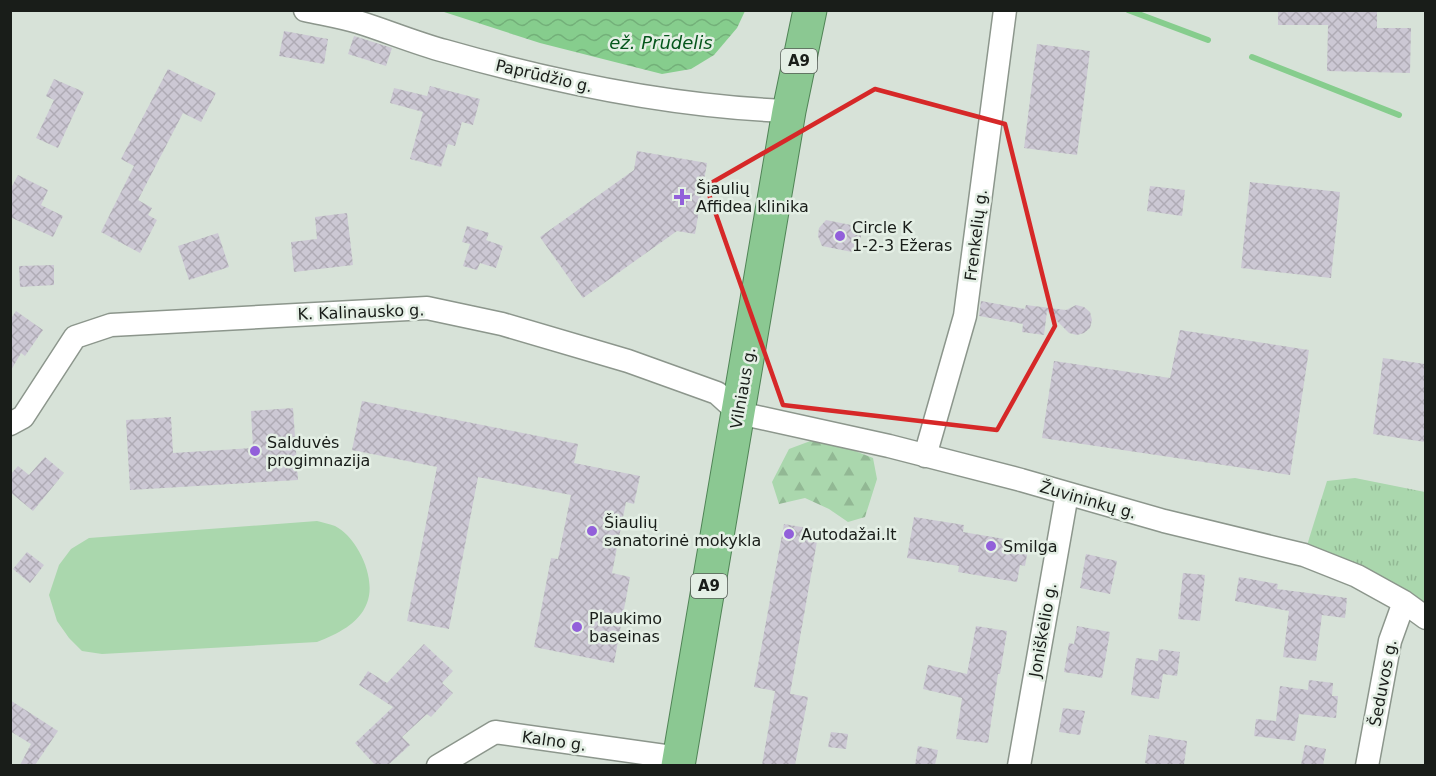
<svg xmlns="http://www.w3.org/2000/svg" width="1436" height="776" font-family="'DejaVu Sans',sans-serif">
  <defs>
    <pattern id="grass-tufts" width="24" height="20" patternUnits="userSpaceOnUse" patternTransform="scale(1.5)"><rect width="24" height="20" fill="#aad7ad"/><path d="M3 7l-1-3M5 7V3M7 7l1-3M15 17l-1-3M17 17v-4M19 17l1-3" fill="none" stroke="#92b894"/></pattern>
    <pattern id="forest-firs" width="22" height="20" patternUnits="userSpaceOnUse" patternTransform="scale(1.5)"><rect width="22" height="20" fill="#aad7ad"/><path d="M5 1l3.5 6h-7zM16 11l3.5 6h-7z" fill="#92b894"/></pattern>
    <pattern id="water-waves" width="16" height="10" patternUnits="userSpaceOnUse" patternTransform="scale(1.5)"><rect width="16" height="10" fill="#86cd8d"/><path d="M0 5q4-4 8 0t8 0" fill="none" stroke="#73b079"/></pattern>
    <pattern id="building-cross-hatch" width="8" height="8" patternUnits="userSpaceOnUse" patternTransform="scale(1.5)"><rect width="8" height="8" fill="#ccc8d4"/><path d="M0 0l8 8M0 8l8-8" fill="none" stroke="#afabb5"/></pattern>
  </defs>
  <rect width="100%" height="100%" fill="#d7e2d8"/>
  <path fill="url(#grass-tufts)" d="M 1355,478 L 1425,492 L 1425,618 L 1304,555 L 1327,481 Z"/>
  <path fill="url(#forest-firs)" d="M 813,440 L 850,449 L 873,458 L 877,479 L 865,517 L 848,522 L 829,509 L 805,498 L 779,504 L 772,482 L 789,449 Z"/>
  <path fill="#aad7ad" d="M 317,521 C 322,522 329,524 335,526 C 357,537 377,578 367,603 C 359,624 337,634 317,642 L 102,654 L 82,651 L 69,638 L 57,621 L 49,595 L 59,565 L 71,549 L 89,538 Z"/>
  <path fill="url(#water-waves)" d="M 441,11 L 745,11 L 737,28 L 714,55 L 691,69 L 662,74 L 540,43 Z"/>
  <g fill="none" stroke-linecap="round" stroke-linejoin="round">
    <path stroke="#86cd8d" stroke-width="6" d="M 1128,10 L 1208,40
      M 1252,57 L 1399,115"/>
  </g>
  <path fill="url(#building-cross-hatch)" d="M 1278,10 L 1377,10 L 1377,28 L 1411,28 L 1410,73 L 1327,71 L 1328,25 L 1278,25 Z
    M 284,31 L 328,39 L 324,64 L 279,56 Z
    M 354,36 L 392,48 L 386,66 L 348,54 Z
    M 1037,44 L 1090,51 L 1077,155 L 1024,148 Z
    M 168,69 L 216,93 L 201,122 L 183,113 L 138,200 L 152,208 L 148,215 L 157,220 L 140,253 L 101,232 L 134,166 L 121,159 Z
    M 54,79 L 84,92 L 58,148 L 36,138 L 54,100 L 46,96 Z
    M 430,86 L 480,99 L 473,125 L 462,122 L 455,146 L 448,144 L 441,167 L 410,159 L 423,112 L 390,103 L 394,88 L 427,96 Z
    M 637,151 L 707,163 L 695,234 L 677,231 L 583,298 L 540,237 L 634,170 Z
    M 18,175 L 48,190 L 41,205 L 63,216 L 53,237 L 10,217 L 10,190 Z
    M 1250,182 L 1340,192 L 1331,278 L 1241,268 Z
    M 1150,186 L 1185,190 L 1182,216 L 1147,211 Z
    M 347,213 L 353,265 L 294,272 L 291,242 L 317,239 L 315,217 Z
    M 826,220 L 856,226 L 861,236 L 860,244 L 852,252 L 822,246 L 818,236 L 819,228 Z
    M 467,226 L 489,233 L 486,240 L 503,246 L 496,268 L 480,263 L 477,270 L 463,266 L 470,244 L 462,242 Z
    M 218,233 L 229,267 L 189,280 L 178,246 Z
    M 54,265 L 54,285 L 20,287 L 19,266 Z
    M 981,301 L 1025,309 L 1026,305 L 1066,310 L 1076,305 L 1084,307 L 1090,312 L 1092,320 L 1090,328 L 1084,333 L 1077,335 L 1069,333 L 1047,311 L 1044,335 L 1022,332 L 1023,324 L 979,316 Z
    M 16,311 L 43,330 L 25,356 L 21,353 L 10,372 L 10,320 Z
    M 1180,330 L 1309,350 L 1290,475 L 1042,438 L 1054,361 L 1170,378 Z
    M 1383,358 L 1425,364 L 1425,442 L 1373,434 Z
    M 362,401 L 578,444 L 574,463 L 640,476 L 634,504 L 626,502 L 612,573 L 630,577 L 614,663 L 534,647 L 551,558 L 558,559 L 571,495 L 478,477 L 449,629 L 407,621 L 437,467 L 352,450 Z
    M 293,408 L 298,480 L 130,490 L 126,420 L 171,417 L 173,453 L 253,448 L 251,411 Z
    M 45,457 L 64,473 L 33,511 L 10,492 L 10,475 L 18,466 L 29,475 Z
    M 914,517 L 964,525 L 963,532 L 1029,543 L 1025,566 L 1020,565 L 1017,582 L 958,572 L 959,566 L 907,558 Z
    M 784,524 L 819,530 L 790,694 L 754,687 Z
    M 27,552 L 44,565 L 30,583 L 13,569 Z
    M 1086,554 L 1117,561 L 1110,594 L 1080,588 Z
    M 1183,573 L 1205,575 L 1200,621 L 1178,619 Z
    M 1239,577 L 1278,584 L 1277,589 L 1347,598 L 1345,618 L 1322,615 L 1316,661 L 1283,657 L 1289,611 L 1235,601 Z
    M 976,626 L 1007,631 L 1000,674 L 998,674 L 988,743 L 956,739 L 962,698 L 923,689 L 928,665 L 967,674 Z
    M 1077,626 L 1110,632 L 1102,678 L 1064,672 L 1069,643 L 1074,644 Z
    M 424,644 L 453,671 L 442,683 L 453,693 L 431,717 L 427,714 L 402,737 L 410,745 L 388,765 L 375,765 L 355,743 L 393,707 L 359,685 L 368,671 L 387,683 Z
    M 1159,649 L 1180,652 L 1177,676 L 1163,674 L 1159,699 L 1131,695 L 1136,658 L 1158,661 Z
    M 1309,680 L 1333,683 L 1332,696 L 1338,696 L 1336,718 L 1299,714 L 1295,741 L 1254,736 L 1256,719 L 1276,721 L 1280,686 L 1308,690 Z
    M 775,691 L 808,697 L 795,765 L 762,765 Z
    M 10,700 L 58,731 L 35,765 L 20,765 L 31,744 L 10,731 Z
    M 1063,708 L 1085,711 L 1080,735 L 1059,732 Z
    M 831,732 L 848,734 L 846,749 L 828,747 Z
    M 1149,735 L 1187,741 L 1184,765 L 1152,765 L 1145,763 Z
    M 1305,745 L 1326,749 L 1323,765 L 1301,765 Z
    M 918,746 L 938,750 L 935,765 L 915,765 Z"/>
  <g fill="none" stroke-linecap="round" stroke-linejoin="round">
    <defs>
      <path id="minor" d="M 305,10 C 323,14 341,17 358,22 C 387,31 415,43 445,51 C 557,83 672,107 789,111
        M 10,424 L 23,417 L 75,337 L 111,325 L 427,308 L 502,324 L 628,361 L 717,393 L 739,413 L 889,446 L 1021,480 L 1164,521 L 1304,555 L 1357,576 L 1404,602 L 1426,618
        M 925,456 L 965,316 L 1005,10
        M 438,766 L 495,732 L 679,758
        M 1019,766 L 1067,494
        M 1367,766 L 1390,641 L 1404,602"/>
      <path id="trunk" d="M 678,766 L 789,111 L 810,10"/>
    </defs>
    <use href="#minor" stroke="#8c968c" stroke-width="25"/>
    <use href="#trunk" stroke="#508456" stroke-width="35"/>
    <use href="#minor" stroke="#fff" stroke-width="22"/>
    <use href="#trunk" stroke="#8bc892" stroke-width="33"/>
  </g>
  <path fill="none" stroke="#d62828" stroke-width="4.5" stroke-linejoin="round" d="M 875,89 L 1005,124 L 1055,326 L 997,430 L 783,405 L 706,186 Z"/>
  <g fill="#9260da" stroke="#e4efe5" stroke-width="2">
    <path d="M679 188h6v6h6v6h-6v6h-6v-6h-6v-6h6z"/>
    <circle cx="840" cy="236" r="6"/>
    <circle cx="255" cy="451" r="6"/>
    <circle cx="592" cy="531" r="6"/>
    <circle cx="789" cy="534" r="6"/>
    <circle cx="991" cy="546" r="6"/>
    <circle cx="577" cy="627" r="6"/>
  </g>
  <g text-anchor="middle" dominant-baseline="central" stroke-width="5" stroke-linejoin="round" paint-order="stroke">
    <g fill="#e4efe5" stroke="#565c56" stroke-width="1.5">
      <rect x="781" y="49" width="36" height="24" rx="4.5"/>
      <rect x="691" y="574" width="36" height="24" rx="4.5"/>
    </g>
    <g font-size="15" font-weight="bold" fill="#191d19">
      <text x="799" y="61">A9</text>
      <text x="709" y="586">A9</text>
    </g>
    <g font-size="16" fill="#191d19" stroke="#e4efe5">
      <text transform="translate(544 76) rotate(13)">Paprūdžio g.</text>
      <text transform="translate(976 235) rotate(-83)">Frenkelių g.</text>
      <text transform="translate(361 312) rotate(-2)">K. Kalinausko g.</text>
      <text transform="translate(743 388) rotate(-80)">Vilniaus g.</text>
      <text transform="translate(1088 500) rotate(16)">Žuvininkų g.</text>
      <text transform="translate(1043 630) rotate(-80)">Joniškėlio g.</text>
      <text transform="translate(1383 683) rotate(-79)">Šeduvos g.</text>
      <text transform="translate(554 741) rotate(8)">Kalno g.</text>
    </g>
    <g font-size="16" fill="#191d19" stroke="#e4efe5" text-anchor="start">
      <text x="696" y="188">Šiaulių<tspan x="696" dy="18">Affidea klinika</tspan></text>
      <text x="852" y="227">Circle K<tspan x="852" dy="18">1-2-3 Ežeras</tspan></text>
      <text x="267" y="442">Salduvės<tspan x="267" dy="18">progimnazija</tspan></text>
      <text x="604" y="522">Šiaulių<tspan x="604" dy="18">sanatorinė mokykla</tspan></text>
      <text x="801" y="534">Autodažai.lt</text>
      <text x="1003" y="546">Smilga</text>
      <text x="589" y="618">Plaukimo<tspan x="589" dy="18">baseinas</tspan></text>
    </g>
    <g font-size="18" font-style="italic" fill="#05561c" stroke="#e4efe5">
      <text x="661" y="42">ež. Prūdelis</text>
    </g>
  </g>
  <rect width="1436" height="776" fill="none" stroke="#191d19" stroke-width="24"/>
</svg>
